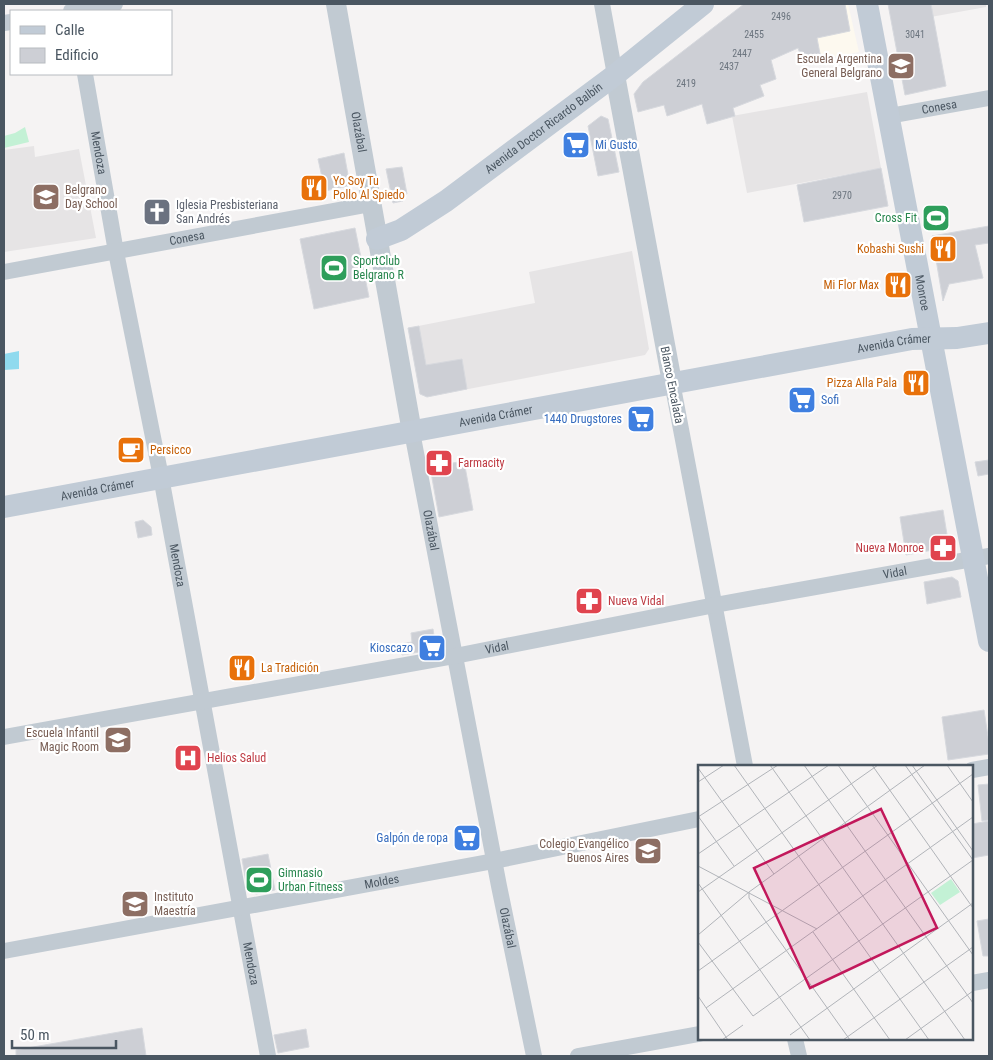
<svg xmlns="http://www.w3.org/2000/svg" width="993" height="1060" font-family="'Roboto Condensed',sans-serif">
  <rect width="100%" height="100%" fill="#f5f3f3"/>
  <path fill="#fdf9ef" d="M 785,4 L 848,4 L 859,52 L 803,63 Z"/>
  <path fill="#e6e4e5" d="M 888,4 L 986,4 L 986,7 L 892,24 Z
    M 867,92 L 881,168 L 747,193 L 732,116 Z
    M 34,146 L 35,157 L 79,149 L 96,238 L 4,252 L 4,150 Z
    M 632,251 L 649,349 L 645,355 L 427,397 L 420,394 L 408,328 L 535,303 L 529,272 Z"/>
  <path fill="#c3f1d5" d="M 25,127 L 29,142 L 4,148 L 4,136 L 15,133 Z"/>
  <path fill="#90daee" d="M 19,351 L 19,369 L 4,370 L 4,354 Z"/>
  <path fill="#cdcfd5" stroke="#d7d9de" d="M 744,4 L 845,4 L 850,31 L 817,38 L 821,59 L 803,63 L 798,48 L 771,60 L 776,79 L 760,85 L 764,96 L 733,108 L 735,116 L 707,124 L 702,104 L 667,116 L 664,105 L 638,112 L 634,94 L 643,82 Z
    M 888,4 L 931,4 L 946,86 L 905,95 Z
    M 601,116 L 608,119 L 619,172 L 598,176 L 588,126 Z
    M 344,153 L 349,180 L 348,186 L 325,191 L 318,159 Z
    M 402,167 L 407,194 L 402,196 L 403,201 L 393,203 L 386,169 Z
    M 881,168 L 888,206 L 804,222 L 797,185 Z
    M 989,226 L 989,243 L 975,245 L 983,278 L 949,284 L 943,301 L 932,236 Z
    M 355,228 L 369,297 L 314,309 L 300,239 Z
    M 419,326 L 426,365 L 462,359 L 467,389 L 427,397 L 420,394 L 408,328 Z
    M 989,460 L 989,474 L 978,476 L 975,462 Z
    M 464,461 L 473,510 L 439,517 L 430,467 Z
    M 943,510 L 949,547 L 906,555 L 900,517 Z
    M 143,520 L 151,527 L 152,535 L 138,538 L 135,522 Z
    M 952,577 L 958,581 L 961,597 L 927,604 L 924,582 Z
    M 433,629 L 436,649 L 402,655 L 400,644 L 412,642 L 411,633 Z
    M 984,710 L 989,743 L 989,754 L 948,760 L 942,717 Z
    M 989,784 L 989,820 L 982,821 L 978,785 Z
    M 989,821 L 989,855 L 972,858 L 972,824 Z
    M 268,854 L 275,890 L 256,894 L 247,888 L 242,859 Z
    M 989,919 L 989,956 L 983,956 L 977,921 Z
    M 142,1028 L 146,1056 L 16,1056 L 16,1050 Z
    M 306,1029 L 309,1047 L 278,1053 L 274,1035 Z"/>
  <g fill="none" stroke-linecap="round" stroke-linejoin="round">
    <g stroke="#c1cad2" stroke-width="16">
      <path d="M 602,4 L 615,75"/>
      <path d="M 71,11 L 115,4"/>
      <path d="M 4,23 L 11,22"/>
      <path id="s1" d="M 85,74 L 116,252 L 161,477 L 268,1056"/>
      <path id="s2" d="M 889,116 L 989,98"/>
      <path id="s3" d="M 4,272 L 371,204"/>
      <path d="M 672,382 L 745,766"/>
      <path id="s4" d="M 412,432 L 499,886 L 534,1056"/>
      <path id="s5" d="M 4,737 L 455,656 L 715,605 L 989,556"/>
      <path d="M 972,770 L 989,767"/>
      <path id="s6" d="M 4,951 L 494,861 L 699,819"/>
      <path d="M 972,983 L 989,980"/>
      <path d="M 795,1039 L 799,1056"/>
      <path d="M 578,1056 L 699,1034"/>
    </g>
    <g stroke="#c1cad2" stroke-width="20">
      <path id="s7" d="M 336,4 L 412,432"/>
      <path d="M 615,75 L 672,382"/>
    </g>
    <g stroke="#c1cbd6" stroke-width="22">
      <path id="s8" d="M 867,4 L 989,641"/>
      <path id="s9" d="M 377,239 L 401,230 L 446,201 L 615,75 L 703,4"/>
      <path id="s10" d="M 4,507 L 912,339 L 957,338 L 989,333"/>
    </g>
  </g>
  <defs>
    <symbol id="school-square" viewBox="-11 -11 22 22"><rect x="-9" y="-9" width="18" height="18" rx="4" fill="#8d6e63" stroke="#fff"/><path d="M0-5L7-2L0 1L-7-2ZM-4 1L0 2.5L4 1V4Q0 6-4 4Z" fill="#fff"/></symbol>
    <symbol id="supermarket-square" viewBox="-11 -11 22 22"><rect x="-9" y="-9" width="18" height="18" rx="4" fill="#3f7fe0" stroke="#fff"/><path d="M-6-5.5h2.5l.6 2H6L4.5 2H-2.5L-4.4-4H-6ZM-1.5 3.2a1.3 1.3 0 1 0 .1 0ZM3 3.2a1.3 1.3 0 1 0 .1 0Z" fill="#fff"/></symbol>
    <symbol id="restaurant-square" viewBox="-11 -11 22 22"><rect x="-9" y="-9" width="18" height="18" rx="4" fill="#e8710a" stroke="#fff"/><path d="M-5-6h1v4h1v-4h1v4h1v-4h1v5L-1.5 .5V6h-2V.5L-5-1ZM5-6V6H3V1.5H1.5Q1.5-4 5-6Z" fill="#fff"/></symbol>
    <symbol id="church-square" viewBox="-11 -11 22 22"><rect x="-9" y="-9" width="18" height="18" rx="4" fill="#6b7280" stroke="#fff"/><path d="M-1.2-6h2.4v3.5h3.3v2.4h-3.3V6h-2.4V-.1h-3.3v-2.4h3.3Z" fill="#fff"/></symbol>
    <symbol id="stadium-square" viewBox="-11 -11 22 22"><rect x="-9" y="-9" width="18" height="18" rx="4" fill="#2e9e5b" stroke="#fff"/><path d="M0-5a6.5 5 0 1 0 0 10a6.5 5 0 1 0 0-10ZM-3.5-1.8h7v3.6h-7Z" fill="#fff"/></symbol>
    <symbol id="cafe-square" viewBox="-11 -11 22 22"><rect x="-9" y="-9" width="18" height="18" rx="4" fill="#e8710a" stroke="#fff"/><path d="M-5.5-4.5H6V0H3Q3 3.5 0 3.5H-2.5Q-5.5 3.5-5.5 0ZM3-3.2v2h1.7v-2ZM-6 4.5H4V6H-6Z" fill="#fff"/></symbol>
    <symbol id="pharmacy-square" viewBox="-11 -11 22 22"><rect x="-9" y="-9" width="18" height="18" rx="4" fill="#e0444e" stroke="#fff"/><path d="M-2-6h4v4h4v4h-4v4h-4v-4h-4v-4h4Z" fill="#fff"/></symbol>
    <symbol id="hospital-square" viewBox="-11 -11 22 22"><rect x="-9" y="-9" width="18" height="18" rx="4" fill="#e0444e" stroke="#fff"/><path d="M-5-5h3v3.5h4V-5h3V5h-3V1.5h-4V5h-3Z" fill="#fff"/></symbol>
  </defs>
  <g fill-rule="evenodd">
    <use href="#school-square" x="885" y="50" width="32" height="32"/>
    <use href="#supermarket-square" x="560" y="129" width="32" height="32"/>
    <use href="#restaurant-square" x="298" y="172" width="32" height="32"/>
    <use href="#school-square" x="30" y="181" width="32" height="32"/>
    <use href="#church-square" x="141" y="196" width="32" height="32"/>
    <use href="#stadium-square" x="920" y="202" width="32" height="32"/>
    <use href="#restaurant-square" x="927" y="233" width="32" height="32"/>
    <use href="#stadium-square" x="318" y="252" width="32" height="32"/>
    <use href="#restaurant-square" x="882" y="269" width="32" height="32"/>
    <use href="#restaurant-square" x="900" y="367" width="32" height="32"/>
    <use href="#supermarket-square" x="786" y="384" width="32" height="32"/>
    <use href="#supermarket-square" x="625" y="403" width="32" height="32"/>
    <use href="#cafe-square" x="115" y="434" width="32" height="32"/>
    <use href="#pharmacy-square" x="423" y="447" width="32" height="32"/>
    <use href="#pharmacy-square" x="927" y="532" width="32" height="32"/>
    <use href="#pharmacy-square" x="573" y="585" width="32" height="32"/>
    <use href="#supermarket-square" x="416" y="632" width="32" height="32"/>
    <use href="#restaurant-square" x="226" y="652" width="32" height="32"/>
    <use href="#school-square" x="102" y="724" width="32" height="32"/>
    <use href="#hospital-square" x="172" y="742" width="32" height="32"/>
    <use href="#supermarket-square" x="451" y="822" width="32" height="32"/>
    <use href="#school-square" x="632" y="835" width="32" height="32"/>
    <use href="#stadium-square" x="243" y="864" width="32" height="32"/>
    <use href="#school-square" x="119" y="888" width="32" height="32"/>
  </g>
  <g text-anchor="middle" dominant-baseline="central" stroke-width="4.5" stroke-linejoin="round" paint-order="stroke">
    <g font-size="10" fill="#6b747e">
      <text x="781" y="16">2496</text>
      <text x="754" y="34">2455</text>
      <text x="915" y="34">3041</text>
      <text x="742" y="53">2447</text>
      <text x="729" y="66">2437</text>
      <text x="686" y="83">2419</text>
      <text x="842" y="195">2970</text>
    </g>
    <g font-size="12" fill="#785e54" stroke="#fff" text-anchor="end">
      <text x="882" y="59">Escuela Argentina<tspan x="882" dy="14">General Belgrano</tspan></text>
      <text x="65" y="190" text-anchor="start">Belgrano<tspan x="65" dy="14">Day School</tspan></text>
      <text x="99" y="733">Escuela Infantil<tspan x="99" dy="14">Magic Room</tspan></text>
      <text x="629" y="844">Colegio Evangélico<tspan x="629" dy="14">Buenos Aires</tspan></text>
      <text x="154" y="897" text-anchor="start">Instituto<tspan x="154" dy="14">Maestría</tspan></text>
    </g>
    <g font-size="12" fill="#4a5661" stroke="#fff">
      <text stroke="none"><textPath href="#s2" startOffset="51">Conesa</textPath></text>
      <text stroke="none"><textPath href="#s9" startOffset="201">Avenida Doctor Ricardo Balbín</textPath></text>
      <text stroke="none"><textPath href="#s7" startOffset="130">Olazábal</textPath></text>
      <text stroke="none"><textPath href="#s1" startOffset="80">Mendoza</textPath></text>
      <text stroke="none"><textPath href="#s3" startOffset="186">Conesa</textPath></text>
      <text stroke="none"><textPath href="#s8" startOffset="294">Monroe</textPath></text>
      <text stroke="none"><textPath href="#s10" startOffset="905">Avenida Crámer</textPath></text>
      <text transform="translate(672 385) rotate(79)">Blanco Encalada</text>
      <text stroke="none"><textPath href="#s10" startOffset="500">Avenida Crámer</textPath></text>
      <text stroke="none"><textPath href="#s10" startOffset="95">Avenida Crámer</textPath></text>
      <text stroke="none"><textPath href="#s4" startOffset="100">Olazábal</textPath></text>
      <text stroke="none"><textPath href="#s1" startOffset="500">Mendoza</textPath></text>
      <text stroke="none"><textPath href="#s5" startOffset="906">Vidal</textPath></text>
      <text stroke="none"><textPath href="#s5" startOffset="501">Vidal</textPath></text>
      <text stroke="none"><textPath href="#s6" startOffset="384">Moldes</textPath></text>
      <text stroke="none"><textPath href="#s4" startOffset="505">Olazábal</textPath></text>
      <text stroke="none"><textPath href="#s1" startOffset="905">Mendoza</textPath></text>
    </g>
    <g font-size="12" fill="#366cbe" stroke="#fff" text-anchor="end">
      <text x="595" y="145" text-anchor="start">Mi Gusto</text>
      <text x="821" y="400" text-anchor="start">Sofi</text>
      <text x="622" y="419">1440 Drugstores</text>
      <text x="413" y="648">Kioscazo</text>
      <text x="448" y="838">Galpón de ropa</text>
    </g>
    <g font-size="12" fill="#c56008" stroke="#fff" text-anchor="start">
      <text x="333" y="181">Yo Soy Tu<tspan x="333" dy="14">Pollo Al Spiedo</tspan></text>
      <text x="924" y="249" text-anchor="end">Kobashi Sushi</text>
      <text x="879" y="285" text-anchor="end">Mi Flor Max</text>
      <text x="897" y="383" text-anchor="end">Pizza Alla Pala</text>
      <text x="150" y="450">Persicco</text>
      <text x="261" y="668">La Tradición</text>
    </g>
    <g font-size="12" fill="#5b616d" stroke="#fff" text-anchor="start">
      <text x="176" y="205">Iglesia Presbisteriana<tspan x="176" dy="14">San Andrés</tspan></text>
    </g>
    <g font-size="12" fill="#27864d" stroke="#fff" text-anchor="start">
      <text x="917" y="218" text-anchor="end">Cross Fit</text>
      <text x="353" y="261">SportClub<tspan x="353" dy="14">Belgrano R</tspan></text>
      <text x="278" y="873">Gimnasio<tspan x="278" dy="14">Urban Fitness</tspan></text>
    </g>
    <g font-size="12" fill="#be3a42" stroke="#fff" text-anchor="start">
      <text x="458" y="463">Farmacity</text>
      <text x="924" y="548" text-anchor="end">Nueva Monroe</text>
      <text x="608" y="601">Nueva Vidal</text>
      <text x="207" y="758">Helios Salud</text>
    </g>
  </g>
  <g transform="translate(698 765)">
    <rect width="275" height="275" fill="#f5f3f3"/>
    <path d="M 253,114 L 262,127 L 242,140 L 233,128 Z" fill="#c3f1d5"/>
    <path fill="none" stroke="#b1b4b9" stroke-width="1" d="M 36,0 L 231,275M 72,0 L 267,275M 106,0 L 275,238M 140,0 L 275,190M 174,0 L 275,143M 207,0 L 275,95M 214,0 L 275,86M 249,0 L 275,37M 0,3 L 76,109M 0,17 L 26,0M 0,51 L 36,101M 0,52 L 80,0M 0,89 L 131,0M 0,101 L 119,164M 0,118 L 112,275M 0,127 L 180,0M 51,127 L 51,133 L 152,275M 115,167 L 192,275M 0,170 L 51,127 L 227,0M 0,177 L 55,251 L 275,95M 0,206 L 275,9M 0,231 L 30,275M 8,243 L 275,52M 92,270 L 275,138M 24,275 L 45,260M 145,275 L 275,182M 207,275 L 275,226"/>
    <path fill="#c2185b" fill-opacity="0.15" stroke="#c2185b" stroke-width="2.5" d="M 183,44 L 239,163 L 112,223 L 56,103 Z"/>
    <rect width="275" height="275" fill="none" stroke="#4a5661" stroke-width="2.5"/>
  </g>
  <rect width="993" height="1060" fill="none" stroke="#4a5661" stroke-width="10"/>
  <rect x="10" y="10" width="162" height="65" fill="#ffffff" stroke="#b7bbc0"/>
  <rect x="20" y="26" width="25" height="8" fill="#c1cbd6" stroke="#b7bbc0"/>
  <text x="55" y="35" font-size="15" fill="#4a5661">Calle</text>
  <rect x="20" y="48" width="25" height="15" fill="#cdcfd5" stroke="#b7bbc0"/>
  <text x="55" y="60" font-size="15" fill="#4a5661">Edificio</text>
  <path d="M12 1040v8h104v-8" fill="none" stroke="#4a5661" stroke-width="2.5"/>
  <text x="20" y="1040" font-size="15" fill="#4a5661" stroke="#ffffff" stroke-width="4" paint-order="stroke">50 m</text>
</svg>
